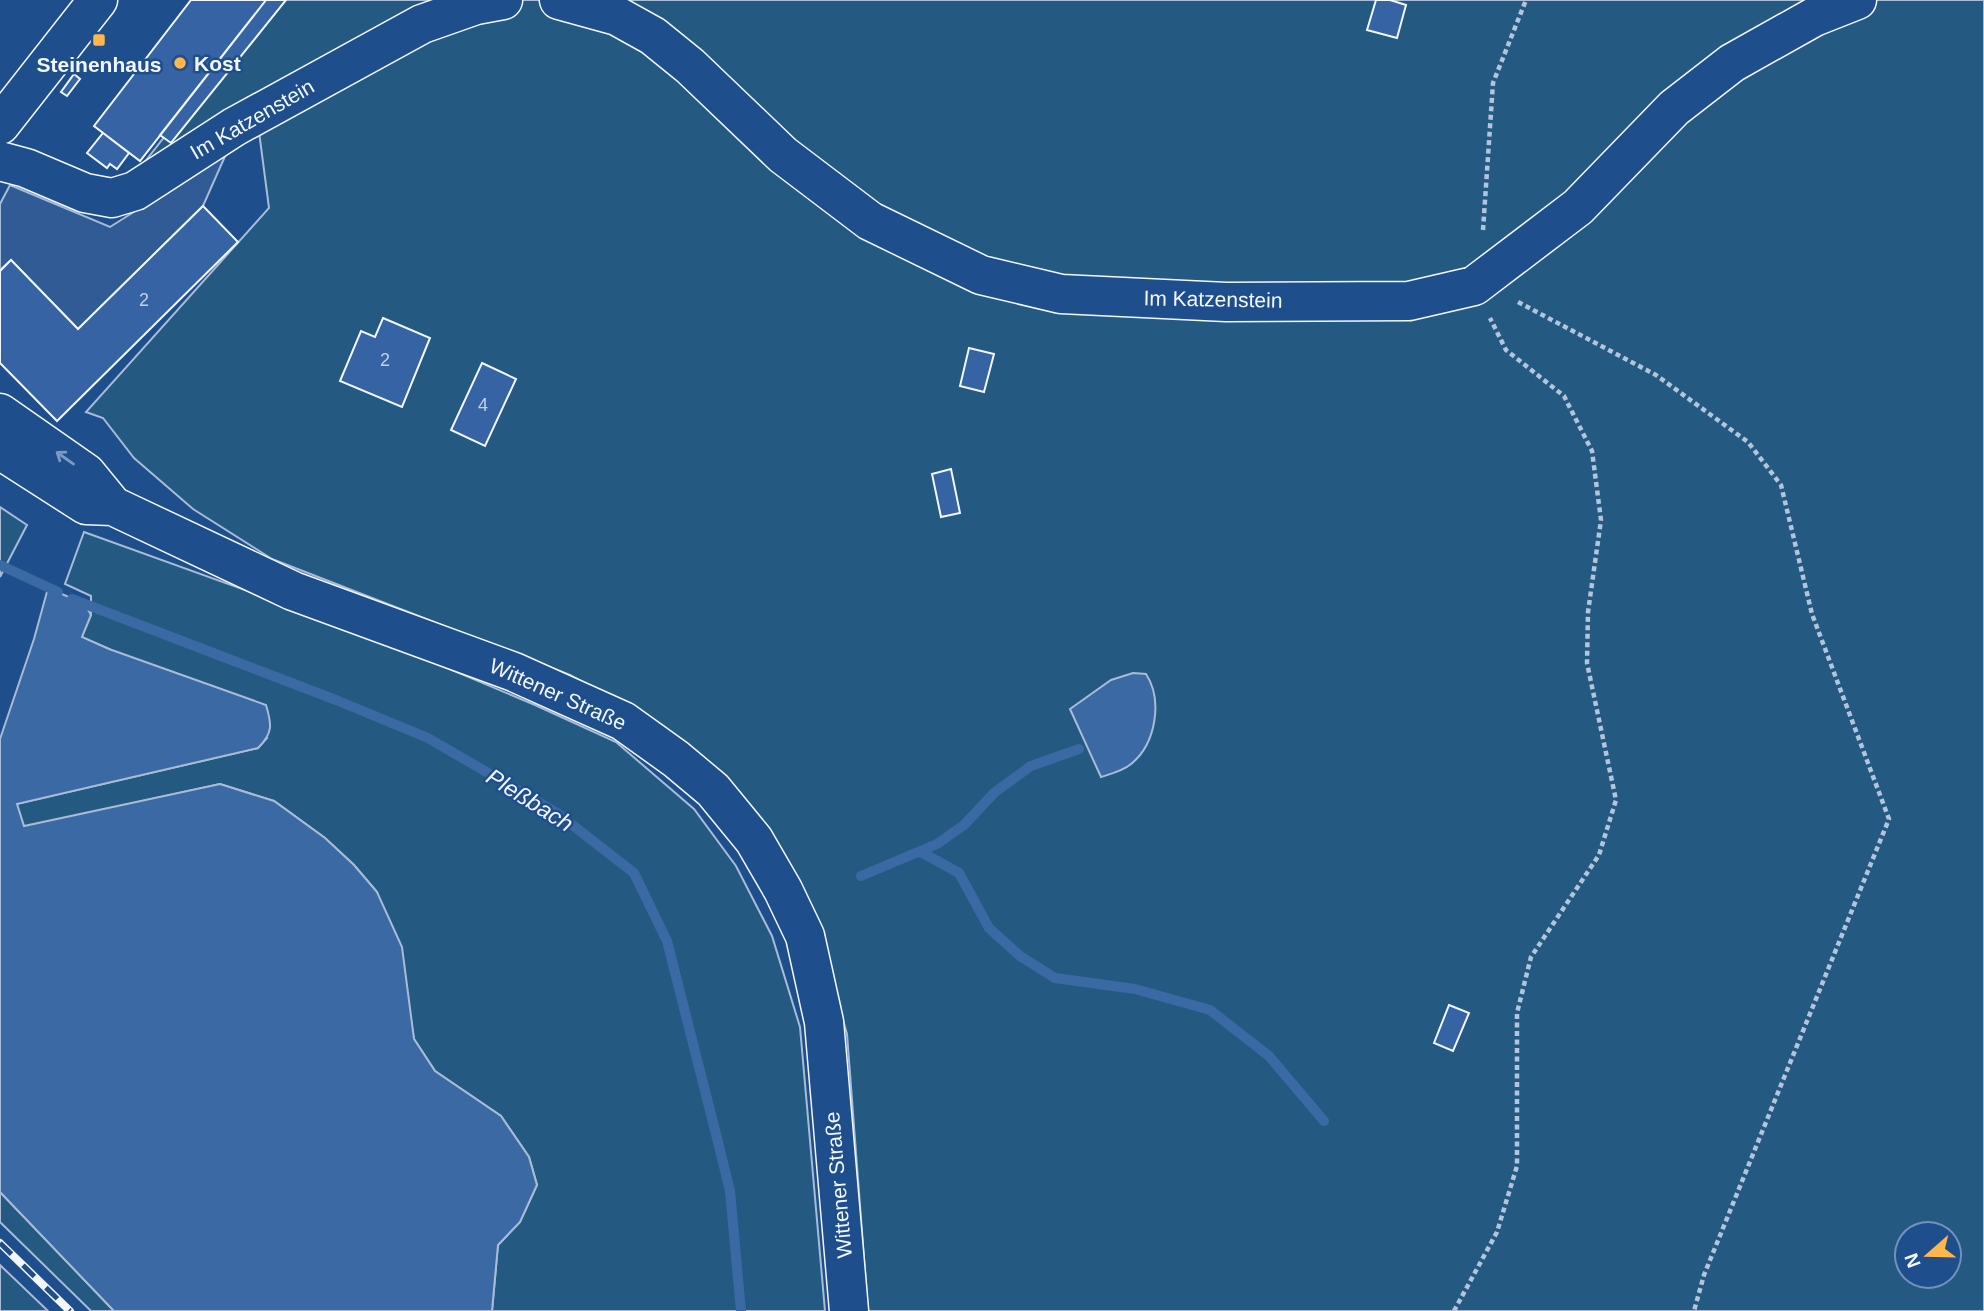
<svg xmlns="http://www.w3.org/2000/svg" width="1984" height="1311" font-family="Helvetica,sans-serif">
  <rect width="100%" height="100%" fill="#1f4e8c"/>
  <path fill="#245a82" stroke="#a8bbd7" stroke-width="2" fill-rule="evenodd" d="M 271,0 L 1984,0 L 1984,1311 L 868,1311 L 847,1034 L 814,919 L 756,816 L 665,727 L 570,675 L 272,559 L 193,509 L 134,458 L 103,418 L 86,412 L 269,208 L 258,124 L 137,172 ZM 1907,1234 L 1949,1234 L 1949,1276 L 1907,1276 Z
    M 0,507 L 27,525 L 0,577 Z
    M 84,532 L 364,633 L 535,705 L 616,742 L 694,809 L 736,866 L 772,936 L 800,1027 L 825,1311 L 492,1311 L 498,1245 L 520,1222 L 537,1185 L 529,1157 L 501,1116 L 435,1071 L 414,1039 L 408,1002 L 377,892 L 354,865 L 325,838 L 274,801 L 220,784 L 24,827 L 16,804 L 258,748 L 267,738 L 109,649 L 81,637 L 91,615 L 91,596 L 65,584 Z
    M 0,1192 L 114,1311 L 91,1311 L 0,1222 Z
    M 0,1265 L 48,1311 L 0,1311 Z"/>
  <path fill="#305b95" stroke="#a8bbd7" stroke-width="2" d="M 226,154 L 203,206 L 78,329 L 11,260 L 0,270 L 0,204 L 10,185 L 110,227 Z"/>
  <path fill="#3b69a3" stroke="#a8bbd7" stroke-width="2" d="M 48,588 L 85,604 L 91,615 L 82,637 L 109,649 L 266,705 C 272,725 273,733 258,748 L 17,804 L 24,826 L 220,784 L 274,801 L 325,838 L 354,865 L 377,892 L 402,947 L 414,1039 L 435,1071 L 501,1116 L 529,1157 L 537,1185 L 520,1222 L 498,1245 L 492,1311 L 114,1311 L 0,1192 L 0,739 L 34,639 Z
    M 1133,673 L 1146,674 C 1163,700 1156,744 1131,764 C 1123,771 1110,774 1101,777 L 1070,709 L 1111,680 Z"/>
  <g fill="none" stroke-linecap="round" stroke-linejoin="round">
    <path stroke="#3b69a3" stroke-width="10" d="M 0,565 L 58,592
      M 72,599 L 336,700 L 428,738 L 557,813 L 634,873 L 667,941 L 718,1142 L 730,1191 L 741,1311
      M 921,852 L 959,873 L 989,928 L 1020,956 L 1055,978 L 1135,989 L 1210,1010 L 1269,1056 L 1324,1121
      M 861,876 L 937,844 L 964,825 L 995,792 L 1031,766 L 1079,749"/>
  </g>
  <path fill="#3563a3" stroke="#f2f6ff" stroke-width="2" d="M 191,0 L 266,0 L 140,161 L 94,126 Z
    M 266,0 L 286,0 L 171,143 L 160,135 Z
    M 1376,0 L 1390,0 L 1406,5 L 1397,38 L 1367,30 Z
    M 74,74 L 80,79 L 67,96 L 61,92 Z
    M 103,133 L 129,153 L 117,169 L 110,164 L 107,168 L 87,153 Z
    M 203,206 L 238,242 L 57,421 L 0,363 L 0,271 L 11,260 L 78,329 Z
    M 383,318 L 430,338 L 402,407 L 340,381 L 361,331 L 375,337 Z
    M 969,348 L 994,354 L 984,392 L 960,386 Z
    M 482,363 L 516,379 L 485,446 L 451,430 Z
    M 951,469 L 960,513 L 941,517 L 932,474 Z
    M 1449,1005 L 1469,1013 L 1453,1051 L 1434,1043 Z"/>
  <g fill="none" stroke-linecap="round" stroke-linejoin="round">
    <defs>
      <path id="minor" d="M 559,0 L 617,16 L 653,36 L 690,66 L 783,155 L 870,221 L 981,275 L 1061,294 L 1226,302 L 1409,301 L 1474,286 L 1578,207 L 1674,108 L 1732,63 L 1814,17 L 1857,0
        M 0,161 L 26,168 L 85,193 L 112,198 L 135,191 L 234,127 L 422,24 L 476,5 L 503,0"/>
      <path id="major" d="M 0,125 L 98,0
        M 0,413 L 86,473 L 113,506
        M 0,450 L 86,505 L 113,506 L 293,591 L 514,672 L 623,721 L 676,759 L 713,790 L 754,840 L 783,890 L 805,936 L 824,1022 L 849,1311"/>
    </defs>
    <use href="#minor" stroke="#f2f6ff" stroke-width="41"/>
    <use href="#major" stroke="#f2f6ff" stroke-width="41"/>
    <path stroke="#b3c4dc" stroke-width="4.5" stroke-dasharray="5 3.5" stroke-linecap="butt" d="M 1483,230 L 1493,83 L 1526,0
      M 1518,302 L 1656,375 L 1748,442 L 1781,485 L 1812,614 L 1889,819 L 1704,1275 L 1694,1311
      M 1454,1311 L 1497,1232 L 1517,1166 L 1517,1013 L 1531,957 L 1599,855 L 1616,800 L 1587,663 L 1588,612 L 1601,520 L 1592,451 L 1564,396 L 1506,350 L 1490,318"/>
    <use href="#minor" stroke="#1f4e8c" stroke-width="38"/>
    <use href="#major" stroke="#1f4e8c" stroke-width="38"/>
    <defs>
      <path id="rail" d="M 0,1243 L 70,1311"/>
    </defs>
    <use href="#rail" stroke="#f2f6ff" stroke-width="8"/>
    <use href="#rail" stroke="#1f4e8c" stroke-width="5" stroke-dasharray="16" stroke-linecap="butt"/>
  </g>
  <defs><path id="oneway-shaft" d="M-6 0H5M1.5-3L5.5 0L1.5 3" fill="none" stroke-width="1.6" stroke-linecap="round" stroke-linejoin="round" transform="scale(1.75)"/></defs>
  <use stroke="#7e9ac0" href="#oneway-shaft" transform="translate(65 458) rotate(-145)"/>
  <g fill="#ffb74d" stroke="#1f4e8c" stroke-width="2.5">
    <rect x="92" y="33" width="14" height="14" rx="3.5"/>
    <circle cx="180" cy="63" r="7"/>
  </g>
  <g text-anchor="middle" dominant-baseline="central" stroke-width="5" stroke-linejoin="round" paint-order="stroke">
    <g font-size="18" fill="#c3d1e8">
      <text x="144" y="300">2</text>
      <text x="385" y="360">2</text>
      <text x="483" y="405">4</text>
    </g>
    <g font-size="21" font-weight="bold" fill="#f2f6ff" stroke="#1f4e8c" text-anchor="start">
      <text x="194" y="63">Kost</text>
      <text x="99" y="64" text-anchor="middle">Steinenhaus</text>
    </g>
    <g font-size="21" fill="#f2f6ff" stroke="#1f4e8c">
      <text transform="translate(252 119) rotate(-30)">Im Katzenstein</text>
      <text transform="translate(1213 299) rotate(1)">Im Katzenstein</text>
      <text transform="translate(558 694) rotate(24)">Wittener Straße</text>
      <text transform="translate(838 1185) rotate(-95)">Wittener Straße</text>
    </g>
    <g font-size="23" font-style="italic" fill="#f2f6ff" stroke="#1f4e8c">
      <text transform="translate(530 800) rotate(32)">Pleßbach</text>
    </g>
  </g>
  <g transform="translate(1928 1255) rotate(250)"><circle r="33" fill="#1f4e8c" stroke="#7391ba" stroke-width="2"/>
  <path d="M0-5L12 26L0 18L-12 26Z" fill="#ffb74d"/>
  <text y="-10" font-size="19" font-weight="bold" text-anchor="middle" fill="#f2f6ff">N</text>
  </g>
</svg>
